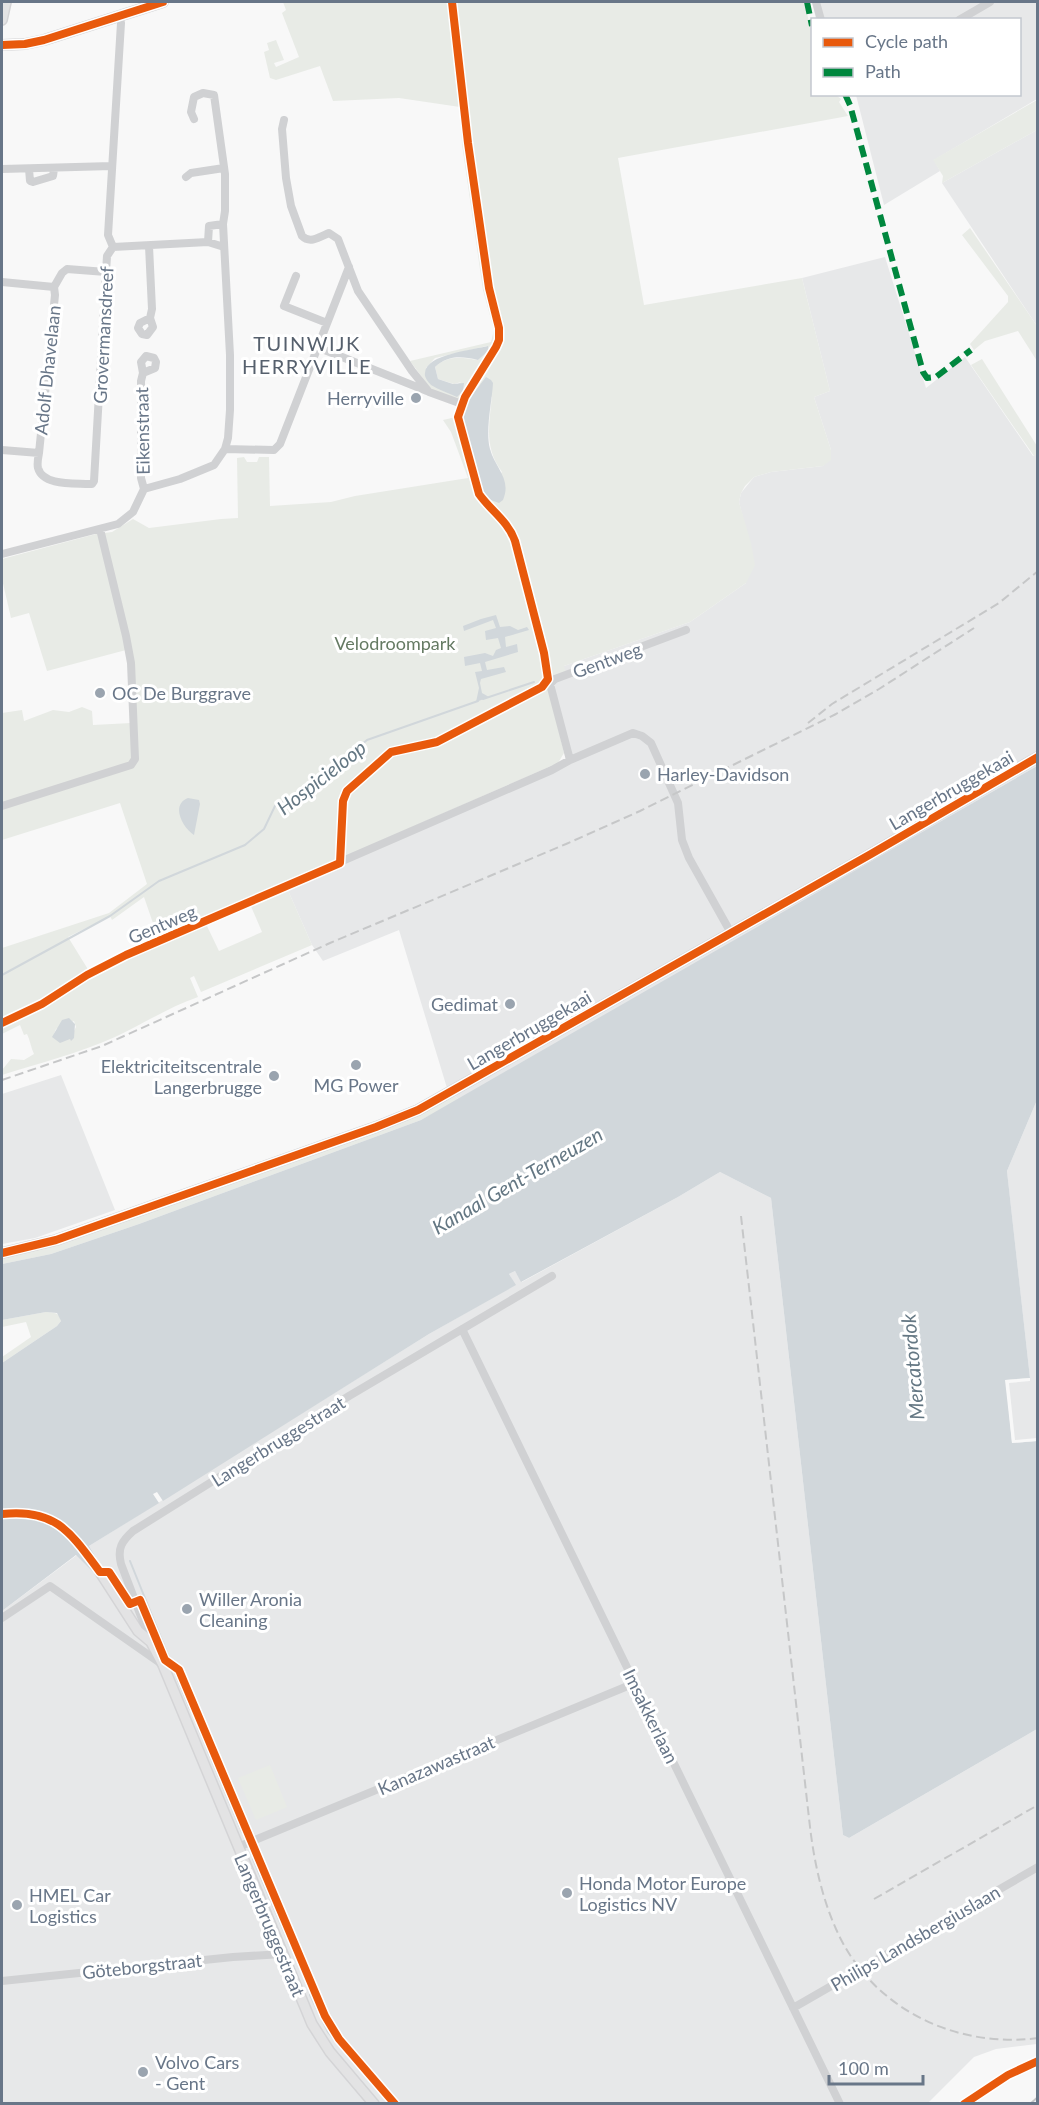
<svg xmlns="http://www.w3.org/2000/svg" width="1039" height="2105" font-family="Lato,sans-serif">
  <rect width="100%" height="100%" fill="#f8f8f8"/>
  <path fill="#e7e8e9" d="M 812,2 L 1037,2 L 1037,99 L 934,160 L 940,171 L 884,205 L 856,95 L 1020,94 L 1020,20 L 816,19 Z
    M 1037,130 L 1037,326 L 942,183 Z
    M 885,257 L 926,388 L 965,357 L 1033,456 L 1037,454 L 1037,766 L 459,1100 L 447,1088 L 399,930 L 323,961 L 312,945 L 287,888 L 558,763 L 571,755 L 551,680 L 564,666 L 690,622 L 746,583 L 743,518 L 739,502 L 741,493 L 754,477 L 771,472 L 823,466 L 831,450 L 814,397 L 830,391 L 802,278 Z
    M 61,1075 L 115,1210 L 35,1238 L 2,1244 L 2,1094 Z
    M 1037,1100 L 1037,1441 L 1012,1443 L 1005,1380 L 1030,1378 L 1007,1171 Z
    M 720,1172 L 771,1198 L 843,1835 L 849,1838 L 1037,1729 L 1037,2044 L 996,2049 L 974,2057 L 928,2103 L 2,2104 L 2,1611 L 77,1555 L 94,1573 L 101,1569 L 103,1567 L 89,1546 L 429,1334 L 515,1285 L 509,1274 L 515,1271 L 522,1282 L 678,1197 Z"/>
  <path fill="#e8ebe6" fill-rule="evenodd" d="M 283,2 L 804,2 L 812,33 L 812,94 L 836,95 L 841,99 L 839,102 L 848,116 L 618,158 L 644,305 L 802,278 L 830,391 L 814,397 L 831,450 L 831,460 L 823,466 L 771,472 L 754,477 L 745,486 L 741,493 L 739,502 L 751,543 L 755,565 L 746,583 L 690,622 L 564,666 L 566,672 L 551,680 L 544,677 L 548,684 L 564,753 L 558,763 L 148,943 L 145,936 L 155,932 L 155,929 L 144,897 L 112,920 L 110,916 L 68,937 L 89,971 L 40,1002 L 2,1019 L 2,948 L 109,913 L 147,884 L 120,803 L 2,840 L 2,713 L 22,710 L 24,721 L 53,710 L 69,712 L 82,707 L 92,711 L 93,725 L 131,723 L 128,664 L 126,650 L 47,671 L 29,613 L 11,618 L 2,579 L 2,559 L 96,534 L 112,532 L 133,519 L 149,528 L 221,519 L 238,518 L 237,458 L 244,457 L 247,462 L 257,462 L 259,457 L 269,457 L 270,506 L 331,502 L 355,496 L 468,478 L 451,432 L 443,420 L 456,417 L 459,405 L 430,388 L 410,361 L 491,342 L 494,330 L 483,290 L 462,144 L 460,107 L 399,98 L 333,101 L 320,66 L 276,80 L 270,78 L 264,52 L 269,50 L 267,43 L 276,40 L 284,60 L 274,63 L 276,67 L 299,57 L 282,13 L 286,10 ZM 487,346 L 489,348 L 478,360 C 461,357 448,355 435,367 L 438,379 L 454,384 L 461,382 L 445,392 L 426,368 L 435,358 ZM 492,396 C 489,426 484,447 502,472 L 483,493 L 465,431 Z
    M 1037,100 L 1037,130 L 942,183 L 943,176 L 933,160 Z
    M 970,228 L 1037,326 L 1037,361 L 1018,331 L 985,341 L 974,350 L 970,344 L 1008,302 L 1008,296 L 962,235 Z
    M 982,359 L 1037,446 L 1037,454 L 1034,456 L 971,365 Z
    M 287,888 L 312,945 L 201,992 L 194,976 L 190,978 L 198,997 C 169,1007 143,1024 115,1037 C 79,1053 40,1063 2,1075 L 2,1070 L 11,1059 L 24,1060 L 34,1054 C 31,1048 30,1040 27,1034 L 24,1035 L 20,1025 L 2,1034 L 2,1025 L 117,963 L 206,924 L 219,951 L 262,932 L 250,904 ZM 74,1021 L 76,1027 L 70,1039 L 54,1034 L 56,1029 Z
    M 454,1095 L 459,1100 L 421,1120 L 139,1224 L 51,1254 L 2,1264 L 2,1257 L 58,1244 L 378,1132 L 420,1115 Z
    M 46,1312 C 55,1313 59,1312 61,1321 L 57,1326 L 2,1363 L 2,1357 L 31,1337 L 26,1322 L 2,1327 L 2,1320 Z
    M 270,1765 L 287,1807 L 256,1820 L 238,1778 Z"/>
  <path fill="#d1d7db" d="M 488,346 L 489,350 L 478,360 C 461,356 448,355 435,367 L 438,379 L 453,384 L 464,383 L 463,391 L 457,397 C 449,393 439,390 431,385 C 428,382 424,377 425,373 C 426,354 473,350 488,346 Z
    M 486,377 L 491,380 L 493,383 C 492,402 485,431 490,449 C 495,468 512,479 503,500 L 499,503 L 488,499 L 483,493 L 462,417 L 469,399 Z
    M 496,615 L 500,627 L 510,626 L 518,630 L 527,627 L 529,630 L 505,637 L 506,647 L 517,644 L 518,652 L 485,662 L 487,670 L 504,667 L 506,672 L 481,679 L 480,683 L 482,693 L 489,697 L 476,702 L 479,688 L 475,672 L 482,671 L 480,663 L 465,666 L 464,657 L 485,653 L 493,656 L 496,650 L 501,648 L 498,638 L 486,640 L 485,631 L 496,628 L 493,620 L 464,631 L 463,626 L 481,619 Z
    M 1037,766 L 1037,1100 L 1007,1171 L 1030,1378 L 1006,1380 L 1012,1443 L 1037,1441 L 1037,1729 L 849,1838 L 843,1835 L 771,1198 L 720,1172 L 678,1197 L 521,1282 L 515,1271 L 509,1274 L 516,1285 L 429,1334 L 163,1501 L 157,1492 L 153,1494 L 159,1503 L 89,1546 L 103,1568 L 94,1573 L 76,1555 L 2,1611 L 2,1363 L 57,1326 L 61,1321 L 57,1313 L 46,1312 L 2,1320 L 2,1264 L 51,1254 L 139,1224 L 421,1120 Z
    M 188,798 L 199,800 L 200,804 L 194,835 C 183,828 170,805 188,798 Z
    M 69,1018 L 75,1024 L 74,1038 L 71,1041 L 70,1039 L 60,1043 L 52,1037 L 62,1020 Z"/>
  <path fill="#f8f8f8" d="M 1030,1378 L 1030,1381 L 1009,1383 L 1015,1440 L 1037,1438 L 1037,1441 L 1012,1443 L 1005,1380 Z"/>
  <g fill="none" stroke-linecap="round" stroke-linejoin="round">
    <path stroke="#d1d7db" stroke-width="2" d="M 483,699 L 534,682
      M 2,975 L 110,916 L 159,881 L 245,845 L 264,829 L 275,806 L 308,789 L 367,740 L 478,701
      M 130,1561 L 170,1660
      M 174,1670 L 190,1709
      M 198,1727 L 242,1832
      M 253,1859 L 286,1936
      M 310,1995 L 328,2032 L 390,2104"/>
    <path stroke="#647783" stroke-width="1.5" stroke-dasharray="8 6" stroke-linecap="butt" d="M 2,1514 C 54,1509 69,1531 98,1569"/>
    <defs>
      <path id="major" d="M 2,20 L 6,2
        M 2,45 L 25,44 L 44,40 L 163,2
        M 2,1253 L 56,1240 L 376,1127 L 418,1110 L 871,854 L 1038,757
        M 100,1572 L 138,1631 L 151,1642 L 163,1665 L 312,2024 L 330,2052 L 374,2104"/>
    </defs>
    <use href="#major" stroke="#d4d4d6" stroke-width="12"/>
    <path stroke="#d0d1d3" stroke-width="8" d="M 816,2 L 821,20
      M 959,20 L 990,2
      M 284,120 L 282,129 L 286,178 L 291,206 L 302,236 C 310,244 320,237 329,233 L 338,239 L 358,291 L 412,371 L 429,392 L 462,404
      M 2,169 L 112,166
      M 29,169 L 30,181 L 33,182 L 53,176 L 54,169
      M 186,177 L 191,173 L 224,168
      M 208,242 L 209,226 L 223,224
      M 149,246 L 152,309 L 150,318 L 153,327 L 147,335 L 142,334 L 138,328 L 140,323 L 150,318
      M 113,247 L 208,242 L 224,247
      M 296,276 L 284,306 L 327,323
      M 2,282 L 54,287 L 55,295 L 39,453
      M 54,287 L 62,273 L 67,269 L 106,272
      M 317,347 L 427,391
      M 143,373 L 155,368 L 156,362 L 154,358 L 146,356 L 141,362 L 143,373 L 141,381 L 141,478 L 144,489
      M 225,449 L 274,450 L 280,444 L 349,267
      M 2,450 L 39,453 C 38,458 37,464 38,468 C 43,486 74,483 89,484 L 92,484 L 94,481 L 106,272 L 107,256 L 113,247 L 108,235 L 121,23 L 119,16
      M 2,554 L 118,524 L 133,512 L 144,489 L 180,479 L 214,465 L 225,449 L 228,438 L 230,410 L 230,355 L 223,224 L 225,211 L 225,174 L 214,95 L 203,93 L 194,97 L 191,112 L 194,119
      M 570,760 L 633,733 L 642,736 L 651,743 L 678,803 L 682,840 L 689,858 L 731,933
      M 2,806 L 131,765 L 135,759 L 131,663 L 126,636 L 100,529
      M 2,1023 L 42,1004 L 87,975 L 126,955 L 552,770 L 570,760 L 550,684 L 555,679 L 686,630
      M 462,1329 L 840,2104
      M 2,1618 L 50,1586 L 163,1665
      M 150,1640 L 121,1564 C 117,1548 122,1541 133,1531 L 349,1396 L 552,1276
      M 238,1847 L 635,1683
      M 2,1981 L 233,1957 L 283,1954
      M 793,2008 L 1038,1867"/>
    <use href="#major" stroke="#e3e3e4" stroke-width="9"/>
    <path stroke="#c6c7c8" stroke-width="2" stroke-dasharray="9 4.5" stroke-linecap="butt" d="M 808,723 L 832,704 L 999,603 L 1038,571
      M 2,1080 L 102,1046 L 330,943 L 566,844 L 640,811 L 836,714 L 879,689 L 974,628
      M 741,1216 L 810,1827 C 814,1861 822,1898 836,1929 C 870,2007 954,2049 1038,2038
      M 874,1899 L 1038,1805
      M 1030,2104 L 1038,2097"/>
    <path stroke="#00873e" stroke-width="6" stroke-dasharray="12 6" stroke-linecap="butt" d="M 807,2 L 812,26
      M 845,94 L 850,105 L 923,372 L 927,378 L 936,377 L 971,350"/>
    <defs>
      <path id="cycleway" d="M 2,45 L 25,44 L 44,40 L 163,2
        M 2,1023 L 42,1004 L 87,975 L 126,955 L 340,863 L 343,801 L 347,791 L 391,752 L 437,742 L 542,687 L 548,679 L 544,653 L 515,541 C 508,521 491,511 479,494 L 458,417 L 465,397 L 496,347 L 499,340 L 499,328 L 489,288 L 468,143 L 452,2
        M 2,1253 L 56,1240 L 376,1127 L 418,1110 L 871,854 L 1038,757
        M 2,1514 C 56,1508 71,1533 100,1572 L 109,1572 L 130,1604 L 140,1600 L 165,1660 L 179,1670 L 325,2016 L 339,2039 L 395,2104
        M 964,2104 L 1008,2075 L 1038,2061"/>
    </defs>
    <use href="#cycleway" stroke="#fff" stroke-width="11"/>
    <use href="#cycleway" stroke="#e8590c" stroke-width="8"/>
  </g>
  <g fill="#9aa4af" stroke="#fff" stroke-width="2">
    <circle cx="416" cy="398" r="6"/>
    <circle cx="100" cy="693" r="6"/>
    <circle cx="645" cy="774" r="6"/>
    <circle cx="510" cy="1004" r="6"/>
    <circle cx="356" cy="1065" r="6"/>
    <circle cx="274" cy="1076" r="6"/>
    <circle cx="187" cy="1609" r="6"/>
    <circle cx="567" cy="1893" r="6"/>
    <circle cx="17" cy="1905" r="6"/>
    <circle cx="143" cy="2072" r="6"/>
  </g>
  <g text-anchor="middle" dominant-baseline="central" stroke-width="6" stroke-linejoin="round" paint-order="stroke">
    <g font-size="18" fill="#687688" stroke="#fff">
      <text transform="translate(103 335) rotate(-87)">Grovermansdreef</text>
      <text transform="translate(47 370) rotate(-84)">Adolf Dhavelaan</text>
      <text transform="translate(142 431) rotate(-91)">Eikenstraat</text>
      <text transform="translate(607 660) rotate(-20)">Gentweg</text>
      <text transform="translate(951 790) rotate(-30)">Langerbruggekaai</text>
      <text transform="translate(162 924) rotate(-23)">Gentweg</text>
      <text transform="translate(529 1030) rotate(-30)">Langerbruggekaai</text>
      <text transform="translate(278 1441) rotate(-32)">Langerbruggestraat</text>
      <text transform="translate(651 1716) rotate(64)">Imsakkerlaan</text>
      <text transform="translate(436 1765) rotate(-23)">Kanazawastraat</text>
      <text transform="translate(270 1925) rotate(67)">Langerbruggestraat</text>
      <text transform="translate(915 1938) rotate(-30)">Philips Landsbergiuslaan</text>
      <text transform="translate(142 1966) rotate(-6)">Göteborgstraat</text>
    </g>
    <g font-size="18" fill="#687688" stroke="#fff" text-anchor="start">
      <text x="404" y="398" text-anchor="end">Herryville</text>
      <text x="112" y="693">OC De Burggrave</text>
      <text x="657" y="774">Harley-Davidson</text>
      <text x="498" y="1004" text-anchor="end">Gedimat</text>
      <text x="262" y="1066" text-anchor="end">Elektriciteitscentrale<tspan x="262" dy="21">Langerbrugge</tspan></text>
      <text x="356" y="1085" text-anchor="middle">MG Power</text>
      <text x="199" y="1599">Willer Aronia<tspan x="199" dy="21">Cleaning</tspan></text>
      <text x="579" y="1883">Honda Motor Europe<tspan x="579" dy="21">Logistics NV</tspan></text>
      <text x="29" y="1895">HMEL Car<tspan x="29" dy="21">Logistics</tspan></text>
      <text x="155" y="2062">Volvo Cars<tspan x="155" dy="21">- Gent</tspan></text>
    </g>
    <g font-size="18" fill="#657a63" stroke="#fff">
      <text x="395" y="643">Velodroompark</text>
    </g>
    <g font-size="20" letter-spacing="1.5" fill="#56606d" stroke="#fff">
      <text x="307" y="343">TUINWIJK<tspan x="307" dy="23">HERRYVILLE</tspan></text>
    </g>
    <g font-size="20" font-style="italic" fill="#647783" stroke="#fff">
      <text transform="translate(321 777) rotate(-38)">Hospicieloop</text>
      <text transform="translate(517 1180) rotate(-30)">Kanaal Gent-Terneuzen</text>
      <text transform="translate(912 1367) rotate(-95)">Mercatordok</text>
    </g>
  </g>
  <rect width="1039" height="2105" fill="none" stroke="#687688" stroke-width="6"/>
  <rect x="811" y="18" width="210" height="78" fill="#ffffff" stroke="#c3c8cf" stroke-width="1.5"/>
  <rect x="823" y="38" width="30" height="9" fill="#e8590c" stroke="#c3c8cf" stroke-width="1.5"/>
  <text x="865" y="48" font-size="18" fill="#687688">Cycle path</text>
  <rect x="823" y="68" width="30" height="9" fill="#00873e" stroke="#c3c8cf" stroke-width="1.5"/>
  <text x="865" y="78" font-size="18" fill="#687688">Path</text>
  <path d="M829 2075v9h94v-9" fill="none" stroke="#687688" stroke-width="3"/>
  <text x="838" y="2075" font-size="18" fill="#687688" stroke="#ffffff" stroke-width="4.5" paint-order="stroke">100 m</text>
</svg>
